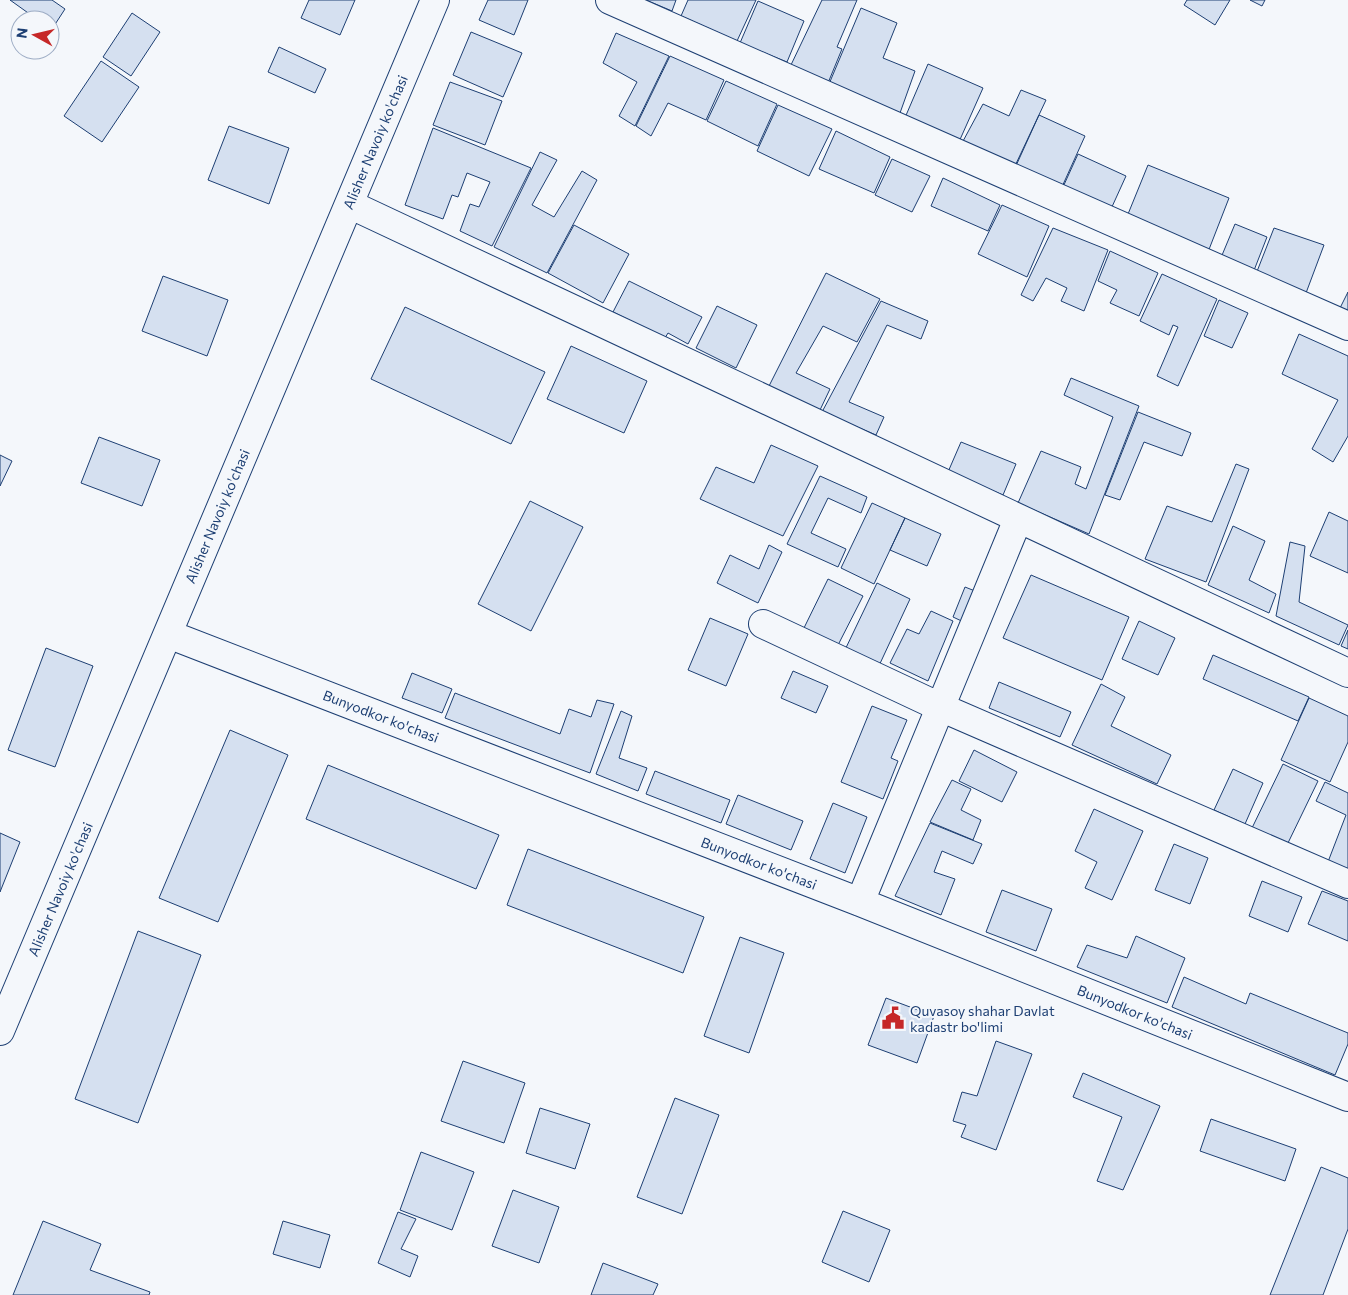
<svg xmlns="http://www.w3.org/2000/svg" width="1348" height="1295" font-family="Commissioner,sans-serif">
  <rect width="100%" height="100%" fill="#f4f7fb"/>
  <path fill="#d5e0f0" stroke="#1d3f73" d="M 10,0 L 52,0 L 65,9 L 52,29 L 50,20 L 38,20 Z
    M 309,0 L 355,0 L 340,35 L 301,18 Z
    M 488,0 L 528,0 L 514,35 L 479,20 Z
    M 646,0 L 676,0 L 672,11 Z
    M 688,0 L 756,0 L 737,41 L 681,16 Z
    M 822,0 L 857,0 L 837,47 L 842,49 L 828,83 L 790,67 Z
    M 1187,0 L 1230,0 L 1215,25 L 1184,5 Z
    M 1250,0 L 1265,0 L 1262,6 Z
    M 758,1 L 804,21 L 787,62 L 740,43 Z
    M 861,8 L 897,23 L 883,58 L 915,71 L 900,113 L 829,84 Z
    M 132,13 L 160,32 L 131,76 L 103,57 Z
    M 471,32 L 522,53 L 503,97 L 453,75 Z
    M 616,33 L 669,56 L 635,126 L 619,116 L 637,82 L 603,63 Z
    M 279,47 L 326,69 L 315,93 L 268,72 Z
    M 670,56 L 724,80 L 706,120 L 668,103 L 651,136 L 636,126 Z
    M 101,61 L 139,87 L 102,142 L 64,116 Z
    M 928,64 L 983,88 L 958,144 L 904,120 Z
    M 726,81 L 777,104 L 758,146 L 707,121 Z
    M 450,82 L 502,101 L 485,145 L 433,125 Z
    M 1021,90 L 1046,100 L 1014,168 L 962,143 L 983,104 L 1009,116 Z
    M 778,105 L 832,129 L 809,176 L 757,151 Z
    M 1039,115 L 1085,136 L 1061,189 L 1015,168 Z
    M 229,126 L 289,148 L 269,204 L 208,180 Z
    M 433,128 L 531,168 L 492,246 L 460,231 L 470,204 L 479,207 L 490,182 L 467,173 L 458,197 L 452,195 L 443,219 L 405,205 Z
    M 836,131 L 890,157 L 874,193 L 819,169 Z
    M 540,152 L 557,160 L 532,205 L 554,217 L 582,171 L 597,180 L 547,273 L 494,247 Z
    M 1078,154 L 1126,176 L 1111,209 L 1063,187 Z
    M 892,159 L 930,176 L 912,212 L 875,195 Z
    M 1148,165 L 1229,198 L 1208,252 L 1126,219 Z
    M 943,178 L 1000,205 L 988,231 L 931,206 Z
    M 1002,205 L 1049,226 L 1027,277 L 978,254 Z
    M 1235,224 L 1267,237 L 1253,273 L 1220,260 Z
    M 574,225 L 629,254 L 603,303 L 548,273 Z
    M 1053,228 L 1108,250 L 1084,311 L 1061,301 L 1067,288 L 1046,278 L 1033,301 L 1021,295 Z
    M 1274,228 L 1324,245 L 1306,293 L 1256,274 Z
    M 1110,251 L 1158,273 L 1139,316 L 1110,303 L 1117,290 L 1098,281 Z
    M 826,273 L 880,299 L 857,342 L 823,326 L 796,373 L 830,389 L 820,410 L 768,388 Z
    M 1162,274 L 1217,299 L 1178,386 L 1157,376 L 1178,327 L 1173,325 L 1169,335 L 1140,321 Z
    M 163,276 L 228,300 L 207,356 L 142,331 Z
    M 629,281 L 702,317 L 688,344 L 668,333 L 665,338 L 613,312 Z
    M 1348,292 L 1348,319 L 1337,314 Z
    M 1219,300 L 1248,313 L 1232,348 L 1204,336 Z
    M 881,301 L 928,321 L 921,339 L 887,325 L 849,402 L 884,417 L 876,435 L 822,412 Z
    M 717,306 L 757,325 L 736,368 L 696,348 Z
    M 405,307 L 545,372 L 511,444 L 371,379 Z
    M 1299,334 L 1348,356 L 1348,436 L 1333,462 L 1312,449 L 1338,400 L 1282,374 Z
    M 571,346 L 647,381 L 624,433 L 547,399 Z
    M 1071,378 L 1139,406 L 1089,534 L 1018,503 L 1041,451 L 1081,467 L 1075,484 L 1086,489 L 1113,417 L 1064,395 Z
    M 1138,412 L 1191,433 L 1182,456 L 1144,442 L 1120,500 L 1105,495 Z
    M 99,437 L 160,460 L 142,506 L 81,483 Z
    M 961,442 L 1016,464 L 1003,495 L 948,472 Z
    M 771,445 L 818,466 L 783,536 L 700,499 L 716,467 L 754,483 Z
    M 0,455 L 12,461 L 0,486 Z
    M 1236,464 L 1249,469 L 1206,582 L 1145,559 L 1167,506 L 1212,522 Z
    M 820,476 L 867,497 L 861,513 L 828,498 L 811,533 L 846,549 L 838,567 L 787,544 Z
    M 530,501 L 583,527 L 531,631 L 478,604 Z
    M 872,503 L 905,518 L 874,584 L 841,568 Z
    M 1329,512 L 1348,521 L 1348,573 L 1310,556 Z
    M 905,518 L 941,534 L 927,566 L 890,550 Z
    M 1233,526 L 1265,541 L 1249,580 L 1276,594 L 1269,613 L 1208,585 Z
    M 1290,542 L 1305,546 L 1299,602 L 1348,625 L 1339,645 L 1276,616 Z
    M 769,545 L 782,552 L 758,603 L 717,583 L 730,555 L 759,569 Z
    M 1031,575 L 1129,617 L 1102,680 L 1003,638 Z
    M 828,579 L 863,596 L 836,649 L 802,632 Z
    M 877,583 L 910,599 L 877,670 L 843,654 Z
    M 965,587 L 980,593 L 968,624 L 953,617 Z
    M 931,611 L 953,621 L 928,681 L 890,663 L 907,629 L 919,634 Z
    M 710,618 L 748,634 L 726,686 L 688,670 Z
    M 1139,621 L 1175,638 L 1158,675 L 1122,659 Z
    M 1348,630 L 1348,649 L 1341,646 Z
    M 46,648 L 93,666 L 55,767 L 8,750 Z
    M 1213,655 L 1309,697 L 1298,721 L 1203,679 Z
    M 793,671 L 828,686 L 816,713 L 781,698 Z
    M 412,673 L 452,689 L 442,713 L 402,698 Z
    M 999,682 L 1071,712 L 1060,737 L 989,708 Z
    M 1101,684 L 1125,697 L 1111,726 L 1171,755 L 1157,784 L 1072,745 Z
    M 455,693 L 560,734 L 569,709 L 591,717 L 597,700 L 614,704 L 590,773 L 445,718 Z
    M 1309,698 L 1348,716 L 1348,742 L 1330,782 L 1281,760 Z
    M 872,706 L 907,720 L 891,758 L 898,761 L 883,799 L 841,782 Z
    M 621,711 L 632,716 L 619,758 L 647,768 L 638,791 L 596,774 Z
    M 230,730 L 288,755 L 218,922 L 159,898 Z
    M 974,750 L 1017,772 L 1002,802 L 959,781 Z
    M 1283,764 L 1318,781 L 1287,845 L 1252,828 Z
    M 328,765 L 499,835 L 476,889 L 306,819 Z
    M 1233,769 L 1263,783 L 1245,824 L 1214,810 Z
    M 655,771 L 730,800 L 721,823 L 646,794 Z
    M 952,780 L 971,789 L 961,810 L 981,820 L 973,840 L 930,822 Z
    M 1325,782 L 1348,793 L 1348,876 L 1326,867 L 1346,815 L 1316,801 Z
    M 738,795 L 803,821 L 791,850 L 726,824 Z
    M 833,803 L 867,817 L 845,873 L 810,859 Z
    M 1094,809 L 1143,831 L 1112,900 L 1085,888 L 1097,862 L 1075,851 Z
    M 930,823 L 982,844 L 973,864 L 942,851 L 934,872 L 955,879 L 941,915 L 895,896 Z
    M 0,833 L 20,842 L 0,892 Z
    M 1174,844 L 1208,858 L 1190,904 L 1155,890 Z
    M 528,849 L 704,917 L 683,973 L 507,905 Z
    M 1262,881 L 1302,897 L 1288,932 L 1249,916 Z
    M 1002,890 L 1052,909 L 1036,951 L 986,932 Z
    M 1322,891 L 1348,901 L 1348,941 L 1308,924 Z
    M 138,931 L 201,955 L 138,1123 L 75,1099 Z
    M 1136,936 L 1185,958 L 1167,1003 L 1077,967 L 1087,945 L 1127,958 Z
    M 740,937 L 784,953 L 749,1053 L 704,1036 Z
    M 1184,977 L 1246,1004 L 1250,993 L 1348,1033 L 1348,1044 L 1335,1075 L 1172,1007 Z
    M 886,998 L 934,1016 L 917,1063 L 868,1045 Z
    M 996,1041 L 1032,1054 L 996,1150 L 961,1137 L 966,1125 L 953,1121 L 962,1092 L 977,1096 Z
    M 463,1061 L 525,1083 L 504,1143 L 441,1121 Z
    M 1083,1073 L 1160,1106 L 1123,1190 L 1097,1181 L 1122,1117 L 1073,1097 Z
    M 675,1098 L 719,1115 L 682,1214 L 637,1197 Z
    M 540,1108 L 590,1124 L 575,1169 L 526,1153 Z
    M 1211,1119 L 1296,1149 L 1285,1181 L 1200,1151 Z
    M 421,1152 L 474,1172 L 452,1230 L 400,1210 Z
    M 1321,1167 L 1348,1178 L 1348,1229 L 1323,1295 L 1270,1295 Z
    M 513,1190 L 559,1207 L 539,1263 L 492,1246 Z
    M 843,1211 L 890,1230 L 869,1282 L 822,1262 Z
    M 398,1212 L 416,1219 L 401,1249 L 418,1256 L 410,1277 L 378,1263 Z
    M 43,1221 L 101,1244 L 90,1270 L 150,1292 L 149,1295 L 13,1295 Z
    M 283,1221 L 330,1235 L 320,1268 L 273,1254 Z
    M 603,1263 L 658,1284 L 653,1295 L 591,1295 Z"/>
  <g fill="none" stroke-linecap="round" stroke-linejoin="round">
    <defs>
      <path id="minor" d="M 610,0 L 1348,326
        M 349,204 L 1348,673
        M 763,624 L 940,707 L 1348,884
        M 168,634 L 860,902 L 1348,1097
        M 860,902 L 1018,519
        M 0,1031 L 435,0"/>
    </defs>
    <use href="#minor" stroke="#1d3f73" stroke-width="30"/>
    <use href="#minor" stroke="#f4f7fb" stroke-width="28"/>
  </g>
  <defs>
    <symbol id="civic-bare" viewBox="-9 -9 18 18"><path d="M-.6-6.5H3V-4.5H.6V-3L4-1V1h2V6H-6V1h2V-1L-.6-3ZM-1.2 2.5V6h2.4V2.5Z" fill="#c62828" stroke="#f4f7fb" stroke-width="2.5" paint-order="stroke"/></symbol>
  </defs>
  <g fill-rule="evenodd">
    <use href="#civic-bare" x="877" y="1002" width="32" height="32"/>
  </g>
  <g text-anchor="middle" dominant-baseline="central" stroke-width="4" stroke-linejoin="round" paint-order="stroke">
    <g font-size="14" fill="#1d3f73" stroke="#f4f7fb">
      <text transform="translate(375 142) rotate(-67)">Alisher Navoiy ko'chasi</text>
      <text transform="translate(217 516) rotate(-67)">Alisher Navoiy ko'chasi</text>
      <text transform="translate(381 716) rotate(21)">Bunyodkor ko'chasi</text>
      <text transform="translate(759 863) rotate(21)">Bunyodkor ko'chasi</text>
      <text transform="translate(60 889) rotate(-67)">Alisher Navoiy ko'chasi</text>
      <text transform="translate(1135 1012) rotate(22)">Bunyodkor ko'chasi</text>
    </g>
    <g font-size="14" fill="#1d3f73" stroke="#f4f7fb" text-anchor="start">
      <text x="910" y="1010">Quvasoy shahar Davlat<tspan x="910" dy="16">kadastr bo'limi</tspan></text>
    </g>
  </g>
  <g transform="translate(35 35) rotate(278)"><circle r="24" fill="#f4f7fb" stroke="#9eadc5"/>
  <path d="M0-4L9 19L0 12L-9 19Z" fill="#c62828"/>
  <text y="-8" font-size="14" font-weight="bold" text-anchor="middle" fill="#1d3f73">N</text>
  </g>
</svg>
